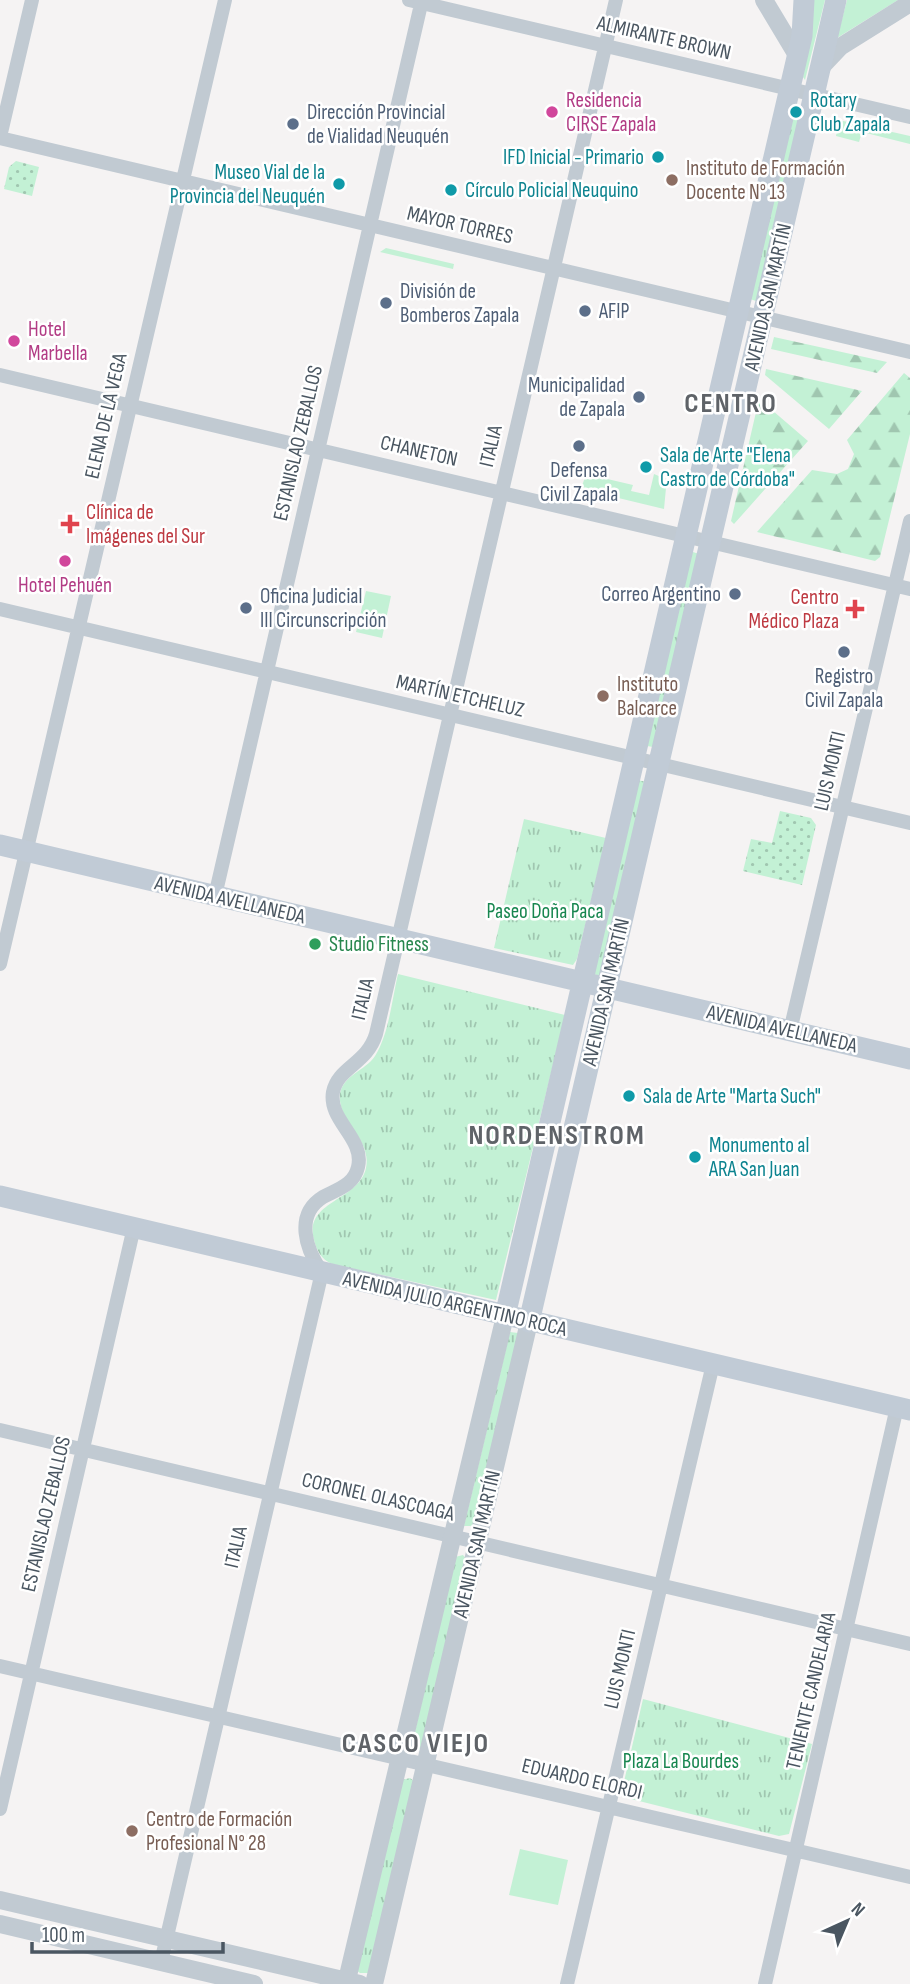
<svg xmlns="http://www.w3.org/2000/svg" width="910" height="1984" font-family="'Sofia Sans Condensed',sans-serif">
  <defs>
    <pattern id="grass-dots" width="8" height="8" patternUnits="userSpaceOnUse" patternTransform="scale(1.75)"><rect width="8" height="8" fill="#c3f1d5"/><path d="M2 2h.1M6 6h.1" fill="none" stroke="#a0c6b0" stroke-width="1.8" stroke-linecap="round"/></pattern>
    <pattern id="forest-firs" width="22" height="20" patternUnits="userSpaceOnUse" patternTransform="scale(1.75)"><rect width="22" height="20" fill="#c3f1d5"/><path d="M5 1l3.5 6h-7zM16 11l3.5 6h-7z" fill="#a0c6b0"/></pattern>
    <pattern id="park-tufts" width="24" height="20" patternUnits="userSpaceOnUse" patternTransform="scale(1.75)"><rect width="24" height="20" fill="#c3f1d5"/><path d="M3 7l-1-3M5 7V3M7 7l1-3M15 17l-1-3M17 17v-4M19 17l1-3" fill="none" stroke="#a0c6b0"/></pattern>
  </defs>
  <rect width="100%" height="100%" fill="#f5f3f3"/>
  <path fill="url(#grass-dots)" d="M 16,161 L 39,167 L 32,196 L 4,189 L 9,167 Z
    M 780,811 L 811,818 L 816,825 L 802,885 L 743,871 L 751,839 L 772,843 Z"/>
  <path fill="url(#forest-firs)" d="M 774,337 L 887,362 L 877,373 L 771,349 Z
    M 766,369 L 862,391 L 829,429 L 765,375 Z
    M 904,373 L 910,378 L 910,434 L 880,557 L 875,561 L 757,532 L 812,470 L 837,474 L 848,469 L 854,454 L 847,440 Z
    M 759,399 L 808,441 L 734,524 L 731,521 Z"/>
  <path fill="url(#park-tufts)" d="M 794,104 L 803,107 L 756,301 L 750,299 Z
    M 690,551 L 699,554 L 653,747 L 647,746 Z
    M 637,780 L 647,782 L 600,976 L 594,974 Z
    M 524,819 L 606,838 L 577,959 L 573,965 L 494,948 Z
    M 398,974 L 565,1015 L 496,1300 L 332,1264 C 321,1259 317,1251 314,1240 C 303,1201 359,1201 366,1168 C 372,1138 337,1122 340,1094 C 343,1075 365,1071 375,1056 C 389,1034 392,999 398,974 Z
    M 510,1332 L 518,1333 L 474,1526 L 464,1526 Z
    M 463,1555 L 468,1561 L 421,1750 L 411,1749 L 455,1557 Z
    M 643,1699 L 812,1744 L 789,1834 L 779,1836 L 627,1798 L 623,1786 Z
    M 410,1778 L 414,1781 L 368,1973 L 360,1973 L 356,1970 L 402,1780 Z"/>
  <path fill="#c3f1d5" d="M 812,0 L 825,0 L 805,80 L 803,77 Z
    M 847,0 L 898,0 L 837,38 Z
    M 839,120 L 910,136 L 910,144 L 862,132 L 859,142 L 836,136 Z
    M 386,248 L 454,264 L 453,269 L 380,252 Z
    M 586,474 L 633,485 L 631,491 L 649,495 L 654,474 L 661,477 L 666,488 L 664,509 L 581,489 Z
    M 366,591 L 391,596 L 382,638 L 356,632 Z
    M 520,1849 L 568,1860 L 558,1905 L 509,1895 Z"/>
  <g fill="none" stroke-linecap="round" stroke-linejoin="round">
    <path stroke="#c1cad2" stroke-width="14" d="M 409,0 L 910,117
      M 0,137 L 32,0
      M 0,138 L 910,352
      M 0,375 L 910,589
      M 0,609 L 910,823
      M 215,896 L 422,0
      M 0,964 L 225,0
      M 790,1031 L 910,521
      M 0,1430 L 910,1644
      M 0,1666 L 910,1877
      M 0,1809 L 134,1227
      M 161,1962 L 322,1272 C 306,1250 294,1215 323,1197 C 338,1189 354,1185 358,1167 C 365,1138 328,1121 333,1092 C 338,1067 367,1064 376,1034 L 616,0
      M 567,1984 L 713,1364
      M 765,1984 L 897,1407"/>
    <path stroke="#c1cad2" stroke-width="18" d="M 764,0 L 797,55
      M 822,66 L 840,47 L 910,3
      M 0,1900 L 360,1984
      M 0,1924 L 254,1984
      M 346,1984 L 505,1316
      M 374,1984 L 529,1322"/>
    <path stroke="#c1cbd6" stroke-width="21" d="M 0,845 L 910,1059
      M 0,1196 L 910,1410
      M 505,1316 L 802,36 L 804,0
      M 529,1322 L 836,0"/>
  </g>
  <g fill="#d1479c" stroke="#fff" stroke-width="2.5">
    <circle cx="552" cy="112" r="7"/>
    <circle cx="14" cy="341" r="7"/>
    <circle cx="65" cy="561" r="7"/>
  </g>
  <g fill="#0f9aa8" stroke="#fff" stroke-width="2.5">
    <circle cx="796" cy="112" r="7"/>
    <circle cx="658" cy="157" r="7"/>
    <circle cx="339" cy="184" r="7"/>
    <circle cx="451" cy="190" r="7"/>
    <circle cx="646" cy="467" r="7"/>
    <circle cx="629" cy="1096" r="7"/>
    <circle cx="695" cy="1157" r="7"/>
  </g>
  <g fill="#5c6f8a" stroke="#fff" stroke-width="2.5">
    <circle cx="293" cy="124" r="7"/>
    <circle cx="386" cy="303" r="7"/>
    <circle cx="585" cy="311" r="7"/>
    <circle cx="639" cy="397" r="7"/>
    <circle cx="579" cy="446" r="7"/>
    <circle cx="735" cy="594" r="7"/>
    <circle cx="246" cy="608" r="7"/>
    <circle cx="844" cy="652" r="7"/>
  </g>
  <g fill="#8d6e63" stroke="#fff" stroke-width="2.5">
    <circle cx="672" cy="180" r="7"/>
    <circle cx="603" cy="696" r="7"/>
    <circle cx="132" cy="1831" r="7"/>
  </g>
  <g fill="#e0444e" stroke="#fff" stroke-width="2.5">
    <path d="M66.5 513.5h7v7h7v7h-7v7h-7v-7h-7v-7h7z"/>
    <path d="M851.5 598.5h7v7h7v7h-7v7h-7v-7h-7v-7h7z"/>
  </g>
  <circle fill="#2e9e5b" stroke="#fff" stroke-width="2.5" cx="315" cy="944" r="7"/>
  <g text-anchor="middle" dominant-baseline="central" stroke-width="5" stroke-linejoin="round" paint-order="stroke">
    <g font-size="21" fill="#4a5661" stroke="#fff">
      <text transform="translate(664 38) rotate(13)">ALMIRANTE BROWN</text>
      <text transform="translate(460 225) rotate(13)">MAYOR TORRES</text>
      <text transform="translate(768 297) rotate(-77)">AVENIDA SAN MARTÍN</text>
      <text transform="translate(106 416) rotate(-77)">ELENA DE LA VEGA</text>
      <text transform="translate(298 443) rotate(-77)">ESTANISLAO ZEBALLOS</text>
      <text transform="translate(491 446) rotate(-77)">ITALIA</text>
      <text transform="translate(419 451) rotate(13)">CHANETON</text>
      <text transform="translate(460 696) rotate(13)">MARTÍN ETCHELUZ</text>
      <text transform="translate(830 771) rotate(-77)">LUIS MONTI</text>
      <text transform="translate(230 900) rotate(13)">AVENIDA AVELLANEDA</text>
      <text transform="translate(606 992) rotate(-77)">AVENIDA SAN MARTÍN</text>
      <text transform="translate(363 999) rotate(-77)">ITALIA</text>
      <text transform="translate(782 1029) rotate(13)">AVENIDA AVELLANEDA</text>
      <text transform="translate(455 1304) rotate(13)">AVENIDA JULIO ARGENTINO ROCA</text>
      <text transform="translate(378 1497) rotate(13)">CORONEL OLASCOAGA</text>
      <text transform="translate(46 1514) rotate(-77)">ESTANISLAO ZEBALLOS</text>
      <text transform="translate(477 1544) rotate(-77)">AVENIDA SAN MARTÍN</text>
      <text transform="translate(236 1547) rotate(-77)">ITALIA</text>
      <text transform="translate(620 1669) rotate(-77)">LUIS MONTI</text>
      <text transform="translate(811 1691) rotate(-77)">TENIENTE CANDELARIA</text>
      <text transform="translate(582 1779) rotate(13)">EDUARDO ELORDI</text>
    </g>
    <g font-size="21" fill="#b23c85" stroke="#fff" text-anchor="start">
      <text x="566" y="100">Residencia<tspan x="566" dy="24">CIRSE Zapala</tspan></text>
      <text x="28" y="329">Hotel<tspan x="28" dy="24">Marbella</tspan></text>
      <text x="65" y="585" text-anchor="middle">Hotel Pehuén</text>
    </g>
    <g font-size="21" fill="#0d838f" stroke="#fff" text-anchor="start">
      <text x="810" y="100">Rotary<tspan x="810" dy="24">Club Zapala</tspan></text>
      <text x="644" y="157" text-anchor="end">IFD Inicial - Primario</text>
      <text x="325" y="172" text-anchor="end">Museo Vial de la<tspan x="325" dy="24">Provincia del Neuquén</tspan></text>
      <text x="465" y="190">Círculo Policial Neuquino</text>
      <text x="660" y="455">Sala de Arte "Elena<tspan x="660" dy="24">Castro de Córdoba"</tspan></text>
      <text x="643" y="1096">Sala de Arte "Marta Such"</text>
      <text x="709" y="1145">Monumento al<tspan x="709" dy="24">ARA San Juan</tspan></text>
    </g>
    <g font-size="21" fill="#4e5e75" stroke="#fff" text-anchor="start">
      <text x="307" y="112">Dirección Provincial<tspan x="307" dy="24">de Vialidad Neuquén</tspan></text>
      <text x="400" y="291">División de<tspan x="400" dy="24">Bomberos Zapala</tspan></text>
      <text x="599" y="311">AFIP</text>
      <text x="625" y="385" text-anchor="end">Municipalidad<tspan x="625" dy="24">de Zapala</tspan></text>
      <text x="579" y="470" text-anchor="middle">Defensa<tspan x="579" dy="24">Civil Zapala</tspan></text>
      <text x="721" y="594" text-anchor="end">Correo Argentino</text>
      <text x="260" y="596">Oficina Judicial<tspan x="260" dy="24">III Circunscripción</tspan></text>
      <text x="844" y="676" text-anchor="middle">Registro<tspan x="844" dy="24">Civil Zapala</tspan></text>
    </g>
    <g font-size="21" fill="#785e54" stroke="#fff" text-anchor="start">
      <text x="686" y="168">Instituto de Formación<tspan x="686" dy="24">Docente N° 13</tspan></text>
      <text x="617" y="684">Instituto<tspan x="617" dy="24">Balcarce</tspan></text>
      <text x="146" y="1819">Centro de Formación<tspan x="146" dy="24">Profesional N° 28</tspan></text>
    </g>
    <g font-size="21" fill="#be3a42" stroke="#fff" text-anchor="start">
      <text x="86" y="512">Clínica de<tspan x="86" dy="24">Imágenes del Sur</tspan></text>
      <text x="839" y="597" text-anchor="end">Centro<tspan x="839" dy="24">Médico Plaza</tspan></text>
    </g>
    <g font-size="21" fill="#17864f" stroke="#fff">
      <text x="545" y="911">Paseo Doña Paca</text>
      <text x="681" y="1761">Plaza La Bourdes</text>
    </g>
    <g font-size="21" fill="#27864d" stroke="#fff" text-anchor="start">
      <text x="329" y="944">Studio Fitness</text>
    </g>
    <g font-size="28" font-weight="bold" letter-spacing="2" fill="#5f6368" stroke="#fff">
      <text x="731" y="403">CENTRO</text>
      <text x="557" y="1135">NORDENSTROM</text>
      <text x="416" y="1743">CASCO VIEJO</text>
    </g>
  </g>
  <g transform="translate(847 1921) rotate(44)" stroke="#ffffff" stroke-width="5" paint-order="stroke">
  <path d="M0-5L12 26L0 18L-12 26Z" fill="#4a5661"/>
  <text y="-10" font-size="19" font-weight="bold" text-anchor="middle" fill="#4a5661">N</text>
  </g>
  <path d="M32 1942v10h191v-10" fill="none" stroke="#4a5661" stroke-width="3.5"/>
  <text x="42" y="1942" font-size="21" fill="#4a5661" stroke="#ffffff" stroke-width="5" paint-order="stroke">100 m</text>
</svg>
